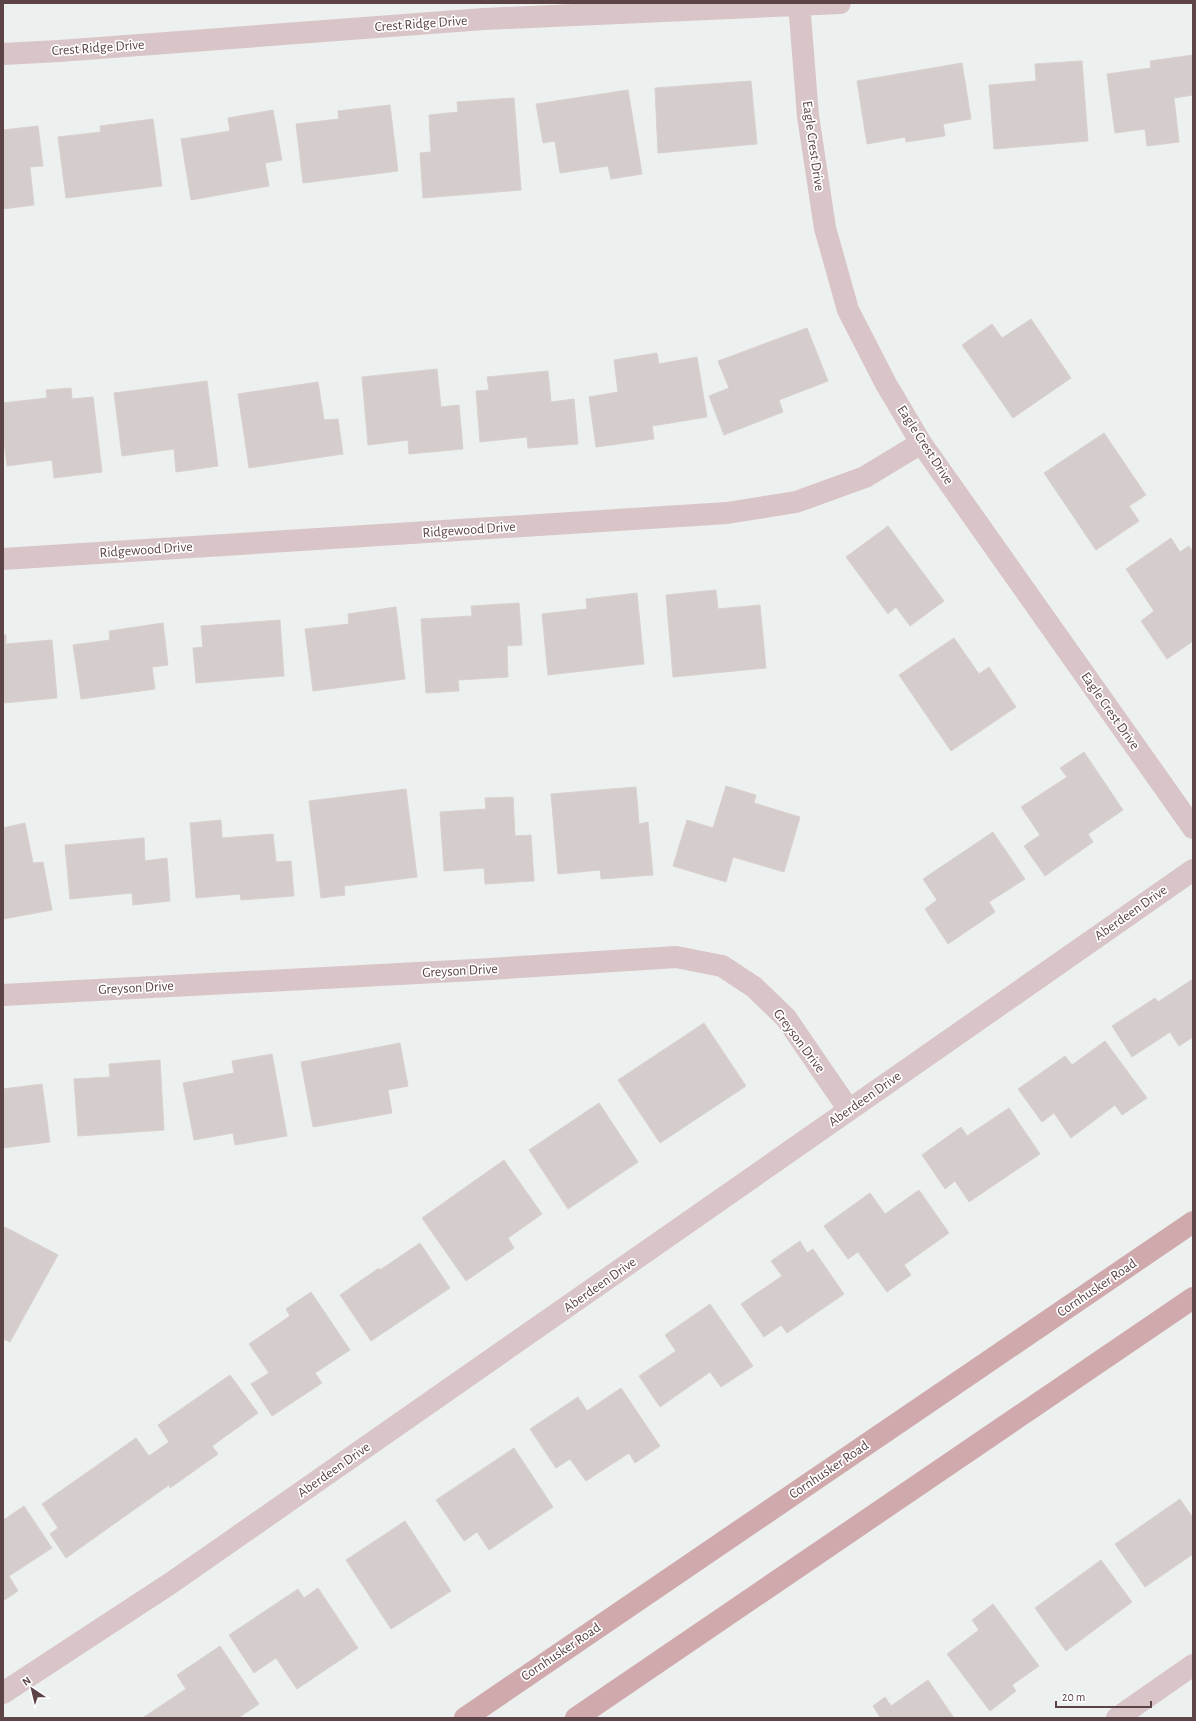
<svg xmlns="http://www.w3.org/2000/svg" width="1196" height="1721" font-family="'Alegreya Sans',sans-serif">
  <rect width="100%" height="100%" fill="#ecf0ee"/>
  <path fill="#d5cccc" stroke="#d9d1d0" d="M 1193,55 L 1193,95 L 1174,98 L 1179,142 L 1147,146 L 1145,129 L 1115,133 L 1107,74 L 1151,68 L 1150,61 Z
    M 1082,61 L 1088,141 L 994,149 L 989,85 L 1036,81 L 1035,64 Z
    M 962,63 L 971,119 L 943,124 L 945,136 L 906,142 L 905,137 L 867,144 L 857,81 Z
    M 751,81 L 757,144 L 658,153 L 655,88 Z
    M 628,90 L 642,174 L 611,179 L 608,166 L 560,173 L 555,141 L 543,143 L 536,104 Z
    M 514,98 L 521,190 L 423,198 L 420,153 L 431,152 L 429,115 L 458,112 L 457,102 Z
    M 390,105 L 398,171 L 303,183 L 296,124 L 339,119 L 338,111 Z
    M 273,110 L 282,160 L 265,163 L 269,186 L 191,200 L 181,139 L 230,131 L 228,118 Z
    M 153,119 L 162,186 L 66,198 L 58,137 L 101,132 L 100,126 Z
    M 38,126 L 43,166 L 30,167 L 34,205 L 3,209 L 3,130 Z
    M 1031,319 L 1071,378 L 1013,418 L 962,345 L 992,324 L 1002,338 Z
    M 807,328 L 828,381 L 779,400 L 783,412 L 724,435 L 709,396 L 729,388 L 718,361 Z
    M 657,353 L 659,364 L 697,357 L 707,417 L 652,426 L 654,439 L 596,447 L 589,397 L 618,392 L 614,360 Z
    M 437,369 L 441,407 L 459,405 L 463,449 L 409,454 L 408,440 L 368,445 L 362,377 Z
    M 548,371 L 551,402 L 574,399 L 578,444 L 528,448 L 527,437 L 480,442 L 476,391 L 489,390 L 487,377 Z
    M 207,381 L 218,466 L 176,472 L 174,449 L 122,456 L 114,393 Z
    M 318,382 L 324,420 L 338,419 L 343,454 L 249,468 L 238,394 Z
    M 71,388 L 72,399 L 93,397 L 102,472 L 54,478 L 52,460 L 7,466 L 3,433 L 3,403 L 47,398 L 46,390 Z
    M 1104,433 L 1146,495 L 1129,506 L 1139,521 L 1096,550 L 1044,473 Z
    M 888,526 L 944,601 L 910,626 L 896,607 L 888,614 L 846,557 Z
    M 1171,538 L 1180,552 L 1189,546 L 1193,552 L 1193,641 L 1167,659 L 1141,621 L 1154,611 L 1126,569 Z
    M 716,590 L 718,609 L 760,605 L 766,668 L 673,677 L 666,595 Z
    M 637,593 L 644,664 L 548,675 L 542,614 L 587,609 L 586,599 Z
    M 519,603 L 522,645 L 507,646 L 508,677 L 458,680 L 459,691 L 426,693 L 421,619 L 472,616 L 471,606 Z
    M 396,607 L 405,679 L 313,691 L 305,629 L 349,624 L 348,614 Z
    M 280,620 L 284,676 L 196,683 L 193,648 L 203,647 L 201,626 Z
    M 163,623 L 168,665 L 152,667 L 155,689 L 81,699 L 73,645 L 110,640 L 109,631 Z
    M 3,635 L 6,635 L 6,644 L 52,640 L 57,698 L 3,703 Z
    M 954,638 L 979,674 L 989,667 L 1016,707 L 951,751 L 899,675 Z
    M 1084,752 L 1123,810 L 1088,834 L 1093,842 L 1045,876 L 1024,846 L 1040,835 L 1021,807 L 1067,777 L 1060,768 Z
    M 726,786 L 756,795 L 754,803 L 800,817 L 784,872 L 733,857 L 726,882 L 673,866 L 687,820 L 713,828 Z
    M 636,787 L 639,824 L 648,822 L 653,875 L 601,879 L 600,870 L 558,874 L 551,794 Z
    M 406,789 L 417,877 L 344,886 L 345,895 L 321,898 L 309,801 Z
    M 513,797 L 515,836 L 531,835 L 534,881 L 485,884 L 484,868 L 444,871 L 440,812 L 486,809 L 485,798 Z
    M 221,820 L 222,838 L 273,834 L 276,862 L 291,861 L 294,896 L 241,900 L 240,894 L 196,898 L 190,823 Z
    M 25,823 L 33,863 L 43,862 L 52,910 L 3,919 L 3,828 Z
    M 993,832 L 1025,879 L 989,902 L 995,912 L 948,944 L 925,909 L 937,900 L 923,879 Z
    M 144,838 L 145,861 L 167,858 L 170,901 L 133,905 L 132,893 L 70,899 L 65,845 Z
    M 1193,979 L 1193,1037 L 1179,1046 L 1170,1032 L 1132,1057 L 1112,1026 L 1155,998 L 1158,1002 Z
    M 704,1023 L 746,1086 L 660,1143 L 618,1080 Z
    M 1105,1041 L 1147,1098 L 1122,1115 L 1115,1105 L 1071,1138 L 1054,1113 L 1042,1122 L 1018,1089 L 1065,1056 L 1072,1065 Z
    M 400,1043 L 408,1086 L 388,1090 L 392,1113 L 313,1127 L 301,1062 Z
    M 272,1054 L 287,1136 L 235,1145 L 233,1133 L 194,1140 L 183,1083 L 234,1073 L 232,1061 Z
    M 160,1060 L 164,1130 L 78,1136 L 74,1079 L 110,1077 L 109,1064 Z
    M 42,1084 L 50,1142 L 3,1148 L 3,1089 Z
    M 599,1103 L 638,1162 L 568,1209 L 529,1150 Z
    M 1009,1108 L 1040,1154 L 969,1202 L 955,1181 L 945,1189 L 922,1155 L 961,1127 L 967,1136 Z
    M 504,1160 L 542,1214 L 508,1238 L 514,1248 L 466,1281 L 422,1218 Z
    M 919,1190 L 949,1233 L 904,1265 L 911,1275 L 887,1292 L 858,1252 L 848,1259 L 824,1226 L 870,1193 L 885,1214 Z
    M 5,1227 L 58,1255 L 10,1342 L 3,1339 L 3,1230 Z
    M 800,1241 L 807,1253 L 813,1249 L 844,1294 L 787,1333 L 781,1325 L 764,1337 L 741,1304 L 782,1276 L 771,1261 Z
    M 420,1243 L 450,1288 L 371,1341 L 340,1295 L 379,1268 L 380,1270 Z
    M 311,1292 L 350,1350 L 315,1373 L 322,1383 L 272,1416 L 251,1384 L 269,1373 L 249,1344 L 290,1316 L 286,1309 Z
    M 710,1304 L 753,1366 L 721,1387 L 710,1372 L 660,1407 L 639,1376 L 676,1351 L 665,1335 Z
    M 230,1375 L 258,1413 L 212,1446 L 218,1454 L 170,1488 L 169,1485 L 66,1558 L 50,1534 L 58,1528 L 42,1504 L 136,1438 L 149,1456 L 169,1442 L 158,1425 Z
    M 621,1388 L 660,1446 L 635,1463 L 629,1453 L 586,1481 L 570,1459 L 556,1468 L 530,1429 L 578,1397 L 587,1411 Z
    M 514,1448 L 553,1507 L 489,1550 L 477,1532 L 464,1541 L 436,1500 Z
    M 1180,1499 L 1193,1518 L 1193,1554 L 1145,1587 L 1115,1544 Z
    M 24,1506 L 52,1548 L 9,1576 L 18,1591 L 3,1601 L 3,1517 L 5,1519 Z
    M 405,1521 L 451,1591 L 391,1629 L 346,1560 Z
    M 1101,1560 L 1132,1602 L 1066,1651 L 1035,1608 Z
    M 318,1588 L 358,1648 L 297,1689 L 276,1658 L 254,1673 L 229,1635 L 298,1589 L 304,1598 Z
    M 993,1604 L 1039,1666 L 1012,1685 L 1016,1691 L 990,1711 L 947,1654 L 979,1630 L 972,1620 Z
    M 220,1646 L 259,1704 L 238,1718 L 145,1718 L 144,1717 L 186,1689 L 177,1675 Z
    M 928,1680 L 954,1718 L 878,1718 L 880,1717 L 873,1706 L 885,1697 L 891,1706 Z"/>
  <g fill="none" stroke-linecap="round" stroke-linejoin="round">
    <path stroke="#d9c4c7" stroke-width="22" d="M 799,3 L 808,116 L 825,228 L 848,310 L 886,384 L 921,443 L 1193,828
      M 3,54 L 59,51 L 484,19 L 840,3
      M 3,559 L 727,513 L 796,502 L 865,477 L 921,443
      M 3,995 L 474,970 L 676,957 L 722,966 L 754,987 L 786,1018 L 849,1110
      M 3,1693 L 171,1583 L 1193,870
      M 1117,1718 L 1193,1665"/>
    <path stroke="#cfa9ac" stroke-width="22" d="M 465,1718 L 1193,1222
      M 576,1718 L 1193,1298"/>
  </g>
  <g text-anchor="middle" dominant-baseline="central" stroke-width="3.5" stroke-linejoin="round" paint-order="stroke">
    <g font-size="14" fill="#5c4346" stroke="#fff">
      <text transform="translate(421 24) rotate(-4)">Crest Ridge Drive</text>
      <text transform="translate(98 48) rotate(-4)">Crest Ridge Drive</text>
      <text transform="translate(813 146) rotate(82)">Eagle Crest Drive</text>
      <text transform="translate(925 445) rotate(57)">Eagle Crest Drive</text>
      <text transform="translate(469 530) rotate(-4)">Ridgewood Drive</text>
      <text transform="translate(146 550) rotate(-4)">Ridgewood Drive</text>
      <text transform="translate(1110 711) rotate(55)">Eagle Crest Drive</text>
      <text transform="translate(1131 913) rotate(-35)">Aberdeen Drive</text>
      <text transform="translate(460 971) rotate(-3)">Greyson Drive</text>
      <text transform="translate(136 988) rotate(-3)">Greyson Drive</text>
      <text transform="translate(799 1041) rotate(53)">Greyson Drive</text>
      <text transform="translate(865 1099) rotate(-35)">Aberdeen Drive</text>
      <text transform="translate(600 1285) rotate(-35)">Aberdeen Drive</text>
      <text transform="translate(1097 1288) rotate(-34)">Cornhusker Road</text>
      <text transform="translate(334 1470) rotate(-35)">Aberdeen Drive</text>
      <text transform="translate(829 1470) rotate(-34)">Cornhusker Road</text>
      <text transform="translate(561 1652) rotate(-34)">Cornhusker Road</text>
    </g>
  </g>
  <rect width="1196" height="1721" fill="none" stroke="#5c4346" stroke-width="8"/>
  <g transform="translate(32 1689) rotate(325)" stroke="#ffffff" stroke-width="3" paint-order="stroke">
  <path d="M0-3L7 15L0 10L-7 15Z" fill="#5c4346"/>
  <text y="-6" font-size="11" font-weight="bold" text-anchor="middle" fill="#5c4346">N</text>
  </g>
  <path d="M1056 1701v6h95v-6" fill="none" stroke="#5c4346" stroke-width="2"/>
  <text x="1062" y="1701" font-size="12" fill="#5c4346" stroke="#ffffff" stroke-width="3" paint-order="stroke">20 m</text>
</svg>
